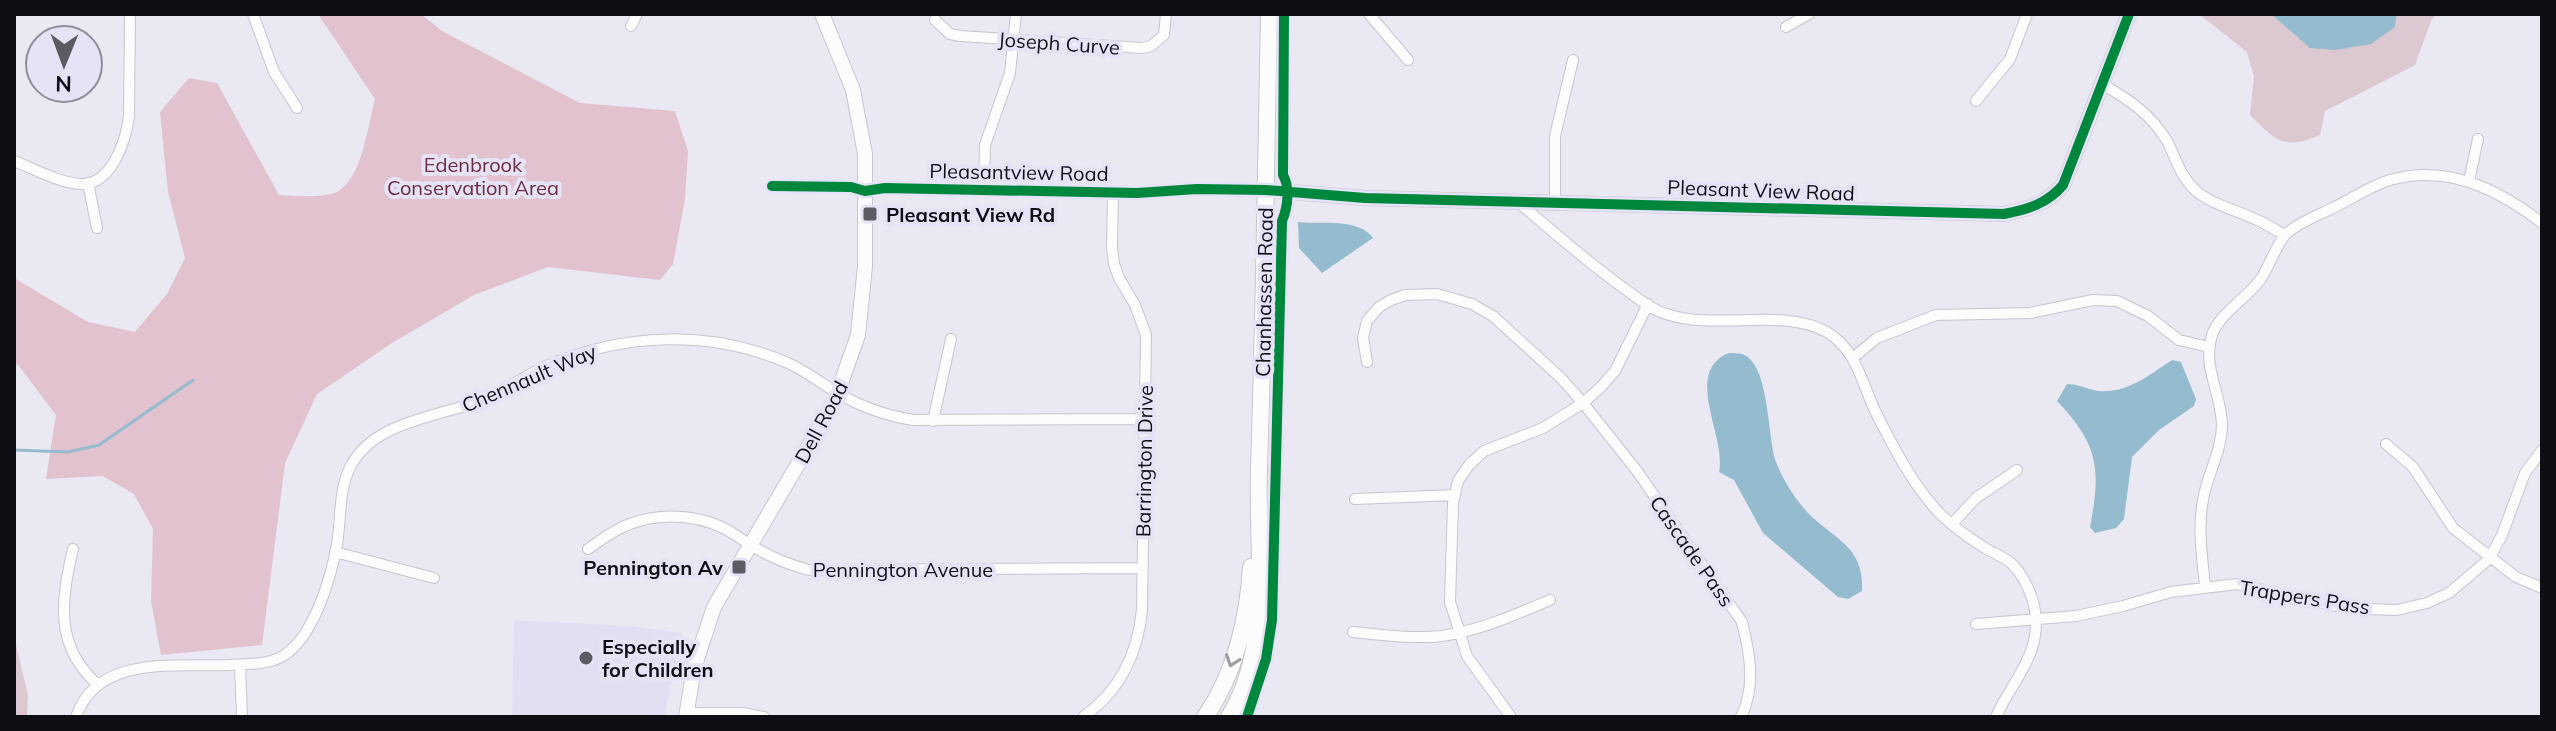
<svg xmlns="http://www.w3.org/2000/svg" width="2556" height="731" font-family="Mulish,sans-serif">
  <rect width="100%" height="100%" fill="#eae8f2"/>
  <path fill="#e3dff3" d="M 514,620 L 629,626 L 682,633 L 664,717 L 512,717 Z"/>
  <path fill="#dcc8d1" d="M 2199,14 L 2271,14 L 2310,47 L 2395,27 L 2397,14 L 2436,14 L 2431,21 L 2415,65 L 2325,111 L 2320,135 C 2284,151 2275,140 2250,115 L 2254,76 L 2247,52 Z
    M 14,637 L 28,695 L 27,717 L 14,717 Z"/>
  <path fill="#e1c2ce" d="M 318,14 L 421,14 L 442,31 L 580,103 L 675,111 L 688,151 L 685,199 L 673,264 L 660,280 L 548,267 L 474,295 L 392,343 L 317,394 L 285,463 L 262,645 L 161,655 L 151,601 L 153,529 L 134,494 L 103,476 L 46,479 L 56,415 L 19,366 L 14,363 L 14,278 L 88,322 L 135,332 L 167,294 L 185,258 L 168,192 L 160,112 L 189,78 L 217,83 L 279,195 C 293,196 325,198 337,192 C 362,179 368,125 375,99 Z"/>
  <path fill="#95bcce" d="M 2271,14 L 2397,14 L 2395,27 L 2371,44 L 2335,50 L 2310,48 Z
    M 1298,222 C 1321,225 1357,217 1373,238 L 1322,273 L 1299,248 Z
    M 1729,353 C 1733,353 1738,353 1742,354 C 1770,363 1767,437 1776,462 C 1783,480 1796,501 1809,514 C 1837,541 1864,547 1862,591 L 1848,599 L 1838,597 L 1763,533 L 1734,480 L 1719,472 C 1727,437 1682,372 1729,353 Z
    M 2172,360 L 2181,362 L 2196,399 L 2194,406 L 2159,430 L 2132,457 L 2124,519 L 2116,528 L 2095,533 L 2090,527 C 2101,469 2099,445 2057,401 L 2067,384 C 2078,384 2087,389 2098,391 C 2127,394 2149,375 2172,360 Z"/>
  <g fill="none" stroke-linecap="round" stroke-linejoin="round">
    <path stroke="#95bcce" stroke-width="3" d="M 14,450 L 68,452 L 99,445 L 193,380"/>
    <defs>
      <path id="street" d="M 253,14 L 274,72 L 297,108
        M 1369,14 L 1408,60
        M 935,20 L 950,34 L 960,36 L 1142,48 L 1151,46 L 1164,35 L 1166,14
        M 631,26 L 637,14
        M 1786,27 L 1809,14
        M 2102,84 C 2128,99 2151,114 2167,141 C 2176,158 2180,176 2195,190 C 2212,205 2237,210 2257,220 C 2267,224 2275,230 2285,235
        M 1976,101 L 2010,59 L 2027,14
        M 14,161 C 32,168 62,184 81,184 C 112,185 126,140 129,116 L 130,14
        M 2469,181 L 2478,139
        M 88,183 L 97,228
        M 772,186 L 851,187 L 865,191 L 885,188 L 1137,193 L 1197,189 L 1266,190
        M 984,189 L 985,145 L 1010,73 L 1016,14
        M 1517,201 C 1552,231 1587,262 1625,289 C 1637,298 1652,310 1666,314 C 1716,331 1784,307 1827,332 C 1857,350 1862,384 1876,413 C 1893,446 1909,478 1933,506 C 1947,523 1966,536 1985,548 C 1993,553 2004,557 2011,563 C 2022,573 2031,592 2034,605 C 2044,654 2013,678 1996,717
        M 1555,202 L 1555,136 L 1573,60
        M 1854,357 L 1877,338 L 1936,315 L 2030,313 L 2093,300 L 2117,301 L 2148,316 L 2179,340 L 2209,347
        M 1367,362 L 1363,338 L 1367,321 L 1379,307 L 1391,300 L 1405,295 L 1437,294 L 1472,304 L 1493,316 L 1561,378 L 1583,403 L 1637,471 L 1742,622 C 1750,654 1756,686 1741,717
        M 933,421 L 951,339
        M 2386,444 L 2413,467 L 2453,528 L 2516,577 L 2542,588
        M 1355,499 L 1455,495
        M 1952,524 L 1976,498 L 2017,470
        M 73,549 C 61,601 54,646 98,685
        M 588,549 C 601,540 615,529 630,524 C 664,511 707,515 737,536 C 759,552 782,563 809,570 L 1143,568
        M 335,552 L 434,578
        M 2205,586 C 2202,555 2197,526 2204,495 C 2209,471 2222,450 2222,424 C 2221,393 2202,366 2212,335 C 2219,314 2247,298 2260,280 C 2269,268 2277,242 2287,233 C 2301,221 2319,215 2335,207 C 2353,198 2370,186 2390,180 C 2447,164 2498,189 2542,223
        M 1976,624 L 2076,616 L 2123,606 L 2171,592 L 2237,584 L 2330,605 L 2365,609 L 2397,610 L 2427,603 L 2449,593 L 2489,559 L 2502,535 L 2525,473 L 2542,450
        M 1353,632 C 1384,635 1418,640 1448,635 C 1483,629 1517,614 1550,600
        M 240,665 L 242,717
        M 686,713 L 743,713 L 764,717
        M 76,717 C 97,654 177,667 230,665 C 248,664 267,665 283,656 C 314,637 331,578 337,544 C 341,520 339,494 348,472 C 367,425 428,418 471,404 C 498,396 520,378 546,366 C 624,333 709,329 788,363 C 806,371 822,384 839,394 C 862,407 887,416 913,420 L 1145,419
        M 1083,717 C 1120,691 1138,654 1142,609 L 1146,335 L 1135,305 L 1119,278 L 1114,264 L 1112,247 L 1113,192
        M 1511,717 L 1467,656 L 1450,602 L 1453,503 L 1458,481 L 1469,465 L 1484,451 L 1543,428 L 1583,403 L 1601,387 L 1615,371 L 1648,304"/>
      <path id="secondary" d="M 1266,190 L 1365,198 L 2004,214 C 2028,209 2047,204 2063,185 L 2129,14
        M 686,717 L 694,668 L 714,607 L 834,403 L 858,335 L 865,266 L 865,154 L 853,90 L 822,14"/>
      <path id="primary" d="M 1205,717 C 1235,674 1248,618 1251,567
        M 1229,717 C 1274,642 1256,551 1259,468 C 1264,317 1266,165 1269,14"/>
    </defs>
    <use href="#street" stroke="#c7c5ce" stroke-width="12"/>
    <use href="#secondary" stroke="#c7c5ce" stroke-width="16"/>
    <use href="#primary" stroke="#c7c5ce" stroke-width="18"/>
    <use href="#street" stroke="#fcfcfd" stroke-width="10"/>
    <use href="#secondary" stroke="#fcfcfd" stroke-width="14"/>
    <use href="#primary" stroke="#fcfcfd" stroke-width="16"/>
    <defs>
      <path id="cycleway" d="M 772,186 L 851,187 L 865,191 L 885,188 L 1137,193 L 1197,189 L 1266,190 L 1365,198 L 2004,214 C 2028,209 2047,204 2063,185 L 2129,14
        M 1247,717 L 1266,659 L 1272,620 L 1282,221 C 1288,207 1290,187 1283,175 L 1284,14"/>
    </defs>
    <use href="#cycleway" stroke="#e6e3f7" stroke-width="15"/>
    <use href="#cycleway" stroke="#00873e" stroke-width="10"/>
  </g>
  <defs><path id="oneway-chevron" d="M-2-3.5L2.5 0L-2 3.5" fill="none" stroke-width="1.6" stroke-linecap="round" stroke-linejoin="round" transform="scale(2)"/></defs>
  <use stroke="#9d9da0" href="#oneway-chevron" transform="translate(1232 661) rotate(109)"/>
  <g fill="#5c5a62" stroke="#e6e3f7" stroke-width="3">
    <rect x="862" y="206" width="16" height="16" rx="4"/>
    <rect x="731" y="559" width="16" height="16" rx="4"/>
    <circle cx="586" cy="658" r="8"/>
  </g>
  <g text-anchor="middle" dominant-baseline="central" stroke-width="8" stroke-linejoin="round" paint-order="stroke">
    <g font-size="20" fill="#0f0e15" stroke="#e6e3f7">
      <text transform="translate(1059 43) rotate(4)">Joseph Curve</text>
      <text transform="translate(1019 172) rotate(1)">Pleasantview Road</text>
      <text transform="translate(1761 190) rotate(2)">Pleasant View Road</text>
      <text transform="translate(1264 292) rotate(-89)">Chanhassen Road</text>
      <text transform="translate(529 378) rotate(-23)">Chennault Way</text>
      <text transform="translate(821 422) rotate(-62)">Dell Road</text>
      <text transform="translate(1144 461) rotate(-89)">Barrington Drive</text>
      <text transform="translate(1692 551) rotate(55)">Cascade Pass</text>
      <text x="903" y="569">Pennington Avenue</text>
      <text transform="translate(2305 597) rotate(9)">Trappers Pass</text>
    </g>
    <g font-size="20" fill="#6e2b41" stroke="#e6e3f7">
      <text x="473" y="164">Edenbrook<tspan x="473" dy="23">Conservation Area</tspan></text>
    </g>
    <g font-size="20" font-weight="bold" fill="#0f0e15" stroke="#e6e3f7" text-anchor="start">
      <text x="886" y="214">Pleasant View Rd</text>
      <text x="723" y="567" text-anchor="end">Pennington Av</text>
      <text x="602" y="646">Especially<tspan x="602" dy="23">for Children</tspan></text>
    </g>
  </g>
  <rect width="2556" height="731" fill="none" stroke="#0f0e15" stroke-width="32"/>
  <g transform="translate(64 64) rotate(181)"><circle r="38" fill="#e6e3f7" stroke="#908e9d" stroke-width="2"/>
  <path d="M0-6L14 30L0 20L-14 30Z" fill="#5c5a62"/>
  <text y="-12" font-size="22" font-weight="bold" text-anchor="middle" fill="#0f0e15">N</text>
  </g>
</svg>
